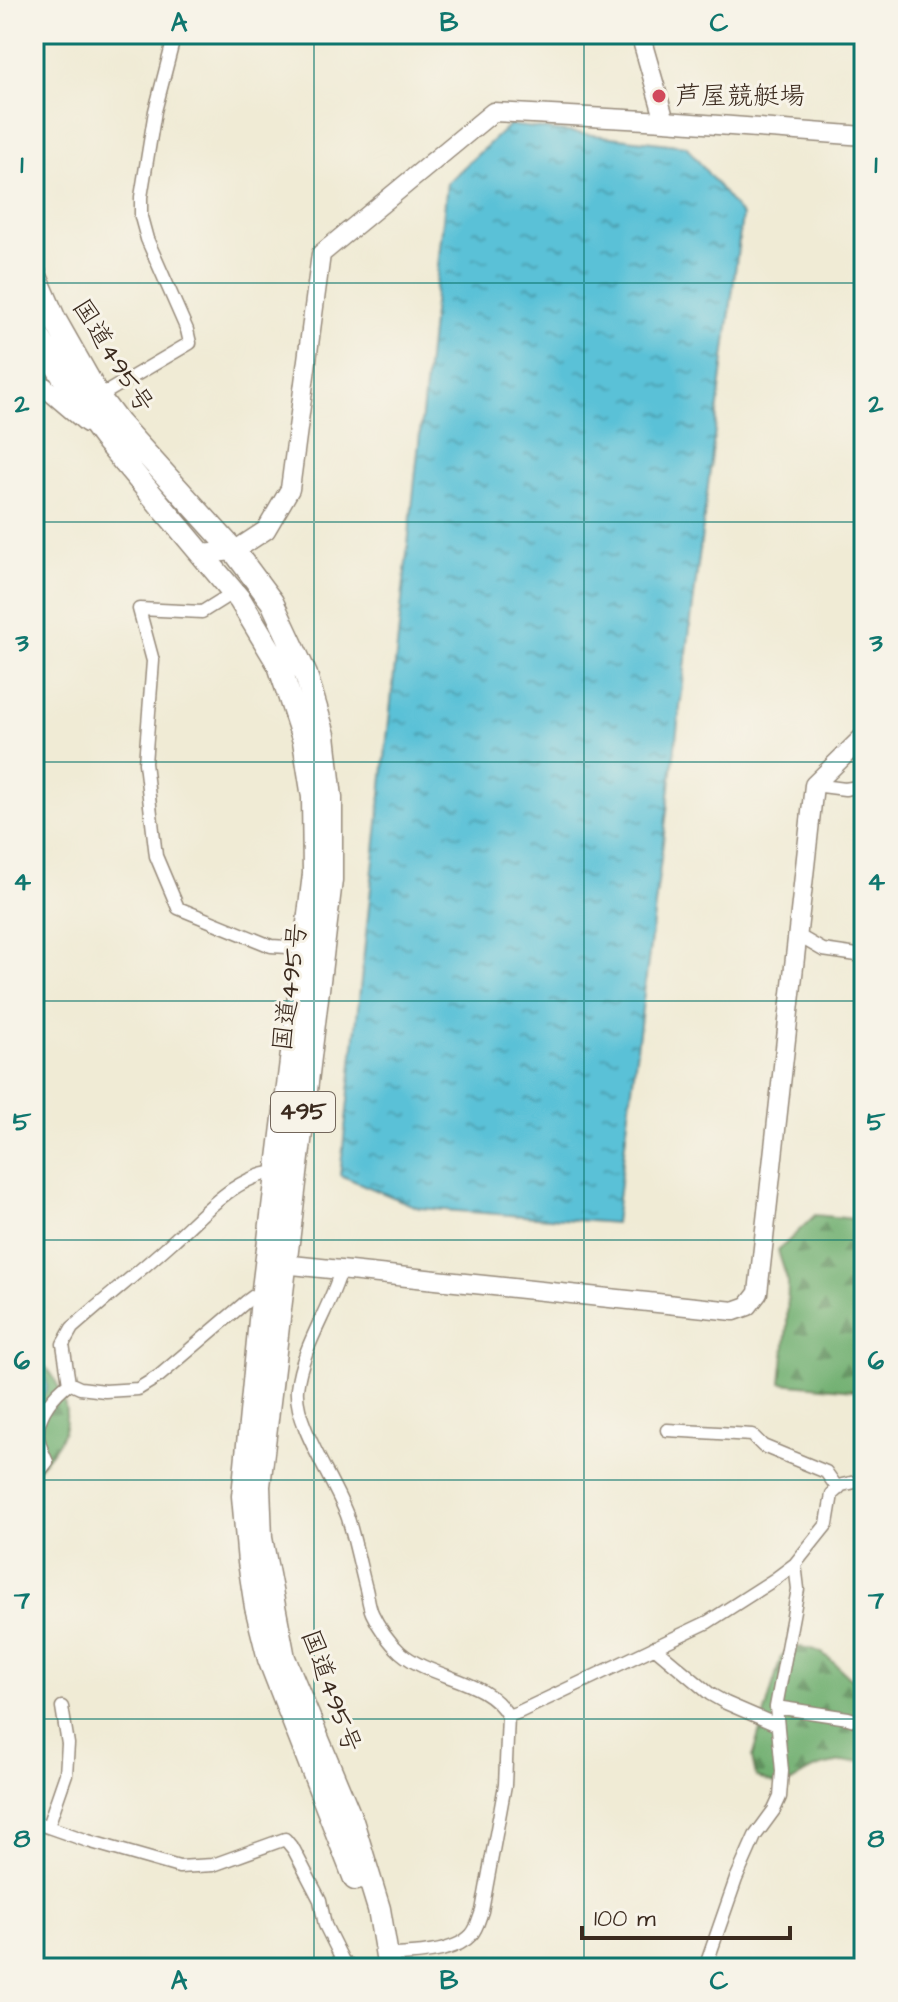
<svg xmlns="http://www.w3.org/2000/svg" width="898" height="2002" font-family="'Architects Daughter','Klee One',sans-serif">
  <defs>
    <pattern id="forest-firs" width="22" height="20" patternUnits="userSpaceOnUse" patternTransform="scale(2)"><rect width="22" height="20" fill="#72b072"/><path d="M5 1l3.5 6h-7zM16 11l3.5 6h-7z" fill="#5f8f5d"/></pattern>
    <pattern id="water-ripples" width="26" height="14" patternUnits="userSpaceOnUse" patternTransform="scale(2)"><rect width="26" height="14" fill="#5ac1d7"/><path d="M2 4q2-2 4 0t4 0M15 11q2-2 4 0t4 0" fill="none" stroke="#4c9dae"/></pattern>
  </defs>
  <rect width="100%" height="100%" fill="#f7f3e8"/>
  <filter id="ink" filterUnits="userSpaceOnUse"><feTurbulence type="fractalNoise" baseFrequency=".0125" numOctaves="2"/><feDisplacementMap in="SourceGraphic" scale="16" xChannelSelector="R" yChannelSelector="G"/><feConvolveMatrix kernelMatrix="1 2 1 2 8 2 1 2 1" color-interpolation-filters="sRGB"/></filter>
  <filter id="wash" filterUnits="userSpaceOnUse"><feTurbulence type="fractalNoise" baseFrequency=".006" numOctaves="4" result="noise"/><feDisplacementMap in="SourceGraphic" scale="32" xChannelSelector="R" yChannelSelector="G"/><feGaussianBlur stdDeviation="1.8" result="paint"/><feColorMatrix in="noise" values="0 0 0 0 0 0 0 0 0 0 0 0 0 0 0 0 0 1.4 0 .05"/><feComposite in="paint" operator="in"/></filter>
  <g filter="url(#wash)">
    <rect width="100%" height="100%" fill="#f0ebd5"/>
    <path fill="url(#forest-firs)" stroke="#566d48" stroke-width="2" d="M 815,1215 L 864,1220 L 864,1391 L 781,1383 L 787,1325 L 788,1282 L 778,1251 Z
      M 34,1361 C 49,1367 52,1373 59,1388 C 77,1427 59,1444 34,1473 Z
      M 800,1647 C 807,1648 814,1649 820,1652 C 837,1661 844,1679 864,1684 L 864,1761 C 847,1762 830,1762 814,1769 C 785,1783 790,1792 756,1777 L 752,1758 L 781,1657 L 788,1650 Z"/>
    <path fill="url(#water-ripples)" stroke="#4a767a" stroke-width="2" d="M 509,125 L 686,146 L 742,216 L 615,1223 L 419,1208 L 340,1175 L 447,183 Z
      M 34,1355 L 41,1360 L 46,1377 L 47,1389 L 38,1403 L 34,1415 Z"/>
  </g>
  <g filter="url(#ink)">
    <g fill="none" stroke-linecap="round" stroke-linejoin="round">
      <defs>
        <path id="street" d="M 95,399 L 190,343 L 187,330 L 147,239 L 141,217 L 141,197 L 155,111 L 175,34
          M 234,592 L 202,612 L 139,609 L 153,661 L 145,763 L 156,856 L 178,908 L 271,946 L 305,948
          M 814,785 L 845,789 L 864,786
          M 797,935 L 823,950 L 864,956
          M 341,1270 C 329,1311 302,1346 297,1389 C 294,1425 336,1483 348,1518 C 355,1541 360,1566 366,1589 C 368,1597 369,1606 372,1613 C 378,1626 389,1642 400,1652 C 432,1680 486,1677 508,1716 L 505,1785 L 482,1911 C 479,1919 477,1929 471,1935 C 455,1953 410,1955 388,1955
          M 69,1383 L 63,1344 L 72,1328 C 105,1299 139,1272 171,1243 C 202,1216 235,1175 277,1172
          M 667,1430 L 752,1435 L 763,1446 L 826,1472 L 838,1489
          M 34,1478 L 47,1462 C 43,1453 37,1442 38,1431 C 39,1413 54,1394 69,1383 L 80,1388 L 105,1391 L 138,1389 L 159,1376 L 247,1301 L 262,1290
          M 654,1647 L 710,1694 L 726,1703 L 777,1725
          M 776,1707 L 848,1718 L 864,1723
          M 508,1716 L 519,1712 L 708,1622 L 775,1579 L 795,1564 L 827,1524 L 832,1494 L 842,1485 L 864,1480
          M 34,1822 L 88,1841 L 179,1867 L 213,1865 L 285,1839 L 294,1850 L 320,1900 L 325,1925 L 343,1961 L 352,1968
          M 48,1826 L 66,1774 L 68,1744 L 62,1707
          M 705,1968 L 736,1879 L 755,1836 L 774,1810 L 780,1797 L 782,1771 L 776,1707 L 798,1589 L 795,1564"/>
        <path id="secondary" d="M 640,34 L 665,121
          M 34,378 L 87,423
          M 202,554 L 234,551 L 266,530 L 290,489 L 321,254 L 493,112 L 665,121 L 864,136
          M 273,1263 L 734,1311 L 748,1306 L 758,1293 L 814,785 L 864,736"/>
        <path id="highway" d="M 34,272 L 55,320 L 98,396 L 119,424 L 234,551 L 272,602 L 306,675 L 324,735 L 331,798 L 331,880 L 259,1486 L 261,1538 L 284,1658 L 352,1821 L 379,1909 L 389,1968
          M 34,329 L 82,408 L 104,438 L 240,600 L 279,665 L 304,741 L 313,797 L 314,874 L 263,1289 L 243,1496 L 249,1562 L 256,1607 L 269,1659 L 355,1879"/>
      </defs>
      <use href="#street" stroke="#968a7a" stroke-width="15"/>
      <use href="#secondary" stroke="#968a7a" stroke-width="21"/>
      <use href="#highway" stroke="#968a7a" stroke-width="25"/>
      <use href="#street" stroke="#fff" stroke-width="12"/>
      <use href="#secondary" stroke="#fff" stroke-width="18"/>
      <use href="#highway" stroke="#fff" stroke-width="22"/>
    </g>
  </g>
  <path fill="none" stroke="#0f766e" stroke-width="2" stroke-opacity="0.55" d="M 314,34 L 314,1968M 584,34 L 584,1968M 34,283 L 864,283M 34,522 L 864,522M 34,762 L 864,762M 34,1001 L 864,1001M 34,1240 L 864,1240M 34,1480 L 864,1480M 34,1719 L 864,1719"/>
  <circle fill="#d1495b" stroke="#f7f3e8" stroke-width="3" cx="659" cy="96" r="8"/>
  <g text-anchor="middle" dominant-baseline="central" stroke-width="6" stroke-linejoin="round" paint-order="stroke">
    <rect fill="#f7f3e8" stroke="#73665b" stroke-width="2" x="271" y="1092" width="64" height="40" rx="6"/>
    <g font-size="24" font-weight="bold" fill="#3b2a1e">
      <text x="303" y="1112">495</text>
    </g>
    <g font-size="26" fill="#3b2a1e" stroke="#f7f3e8" text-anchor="start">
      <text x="675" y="96">芦屋競艇場</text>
    </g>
    <g font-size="26" fill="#3b2a1e" stroke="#f7f3e8">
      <text transform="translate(113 356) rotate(58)">国道495号</text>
      <text transform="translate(290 987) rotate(-83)">国道495号</text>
      <text transform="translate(331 1691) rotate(70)">国道495号</text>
    </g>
  </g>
  <rect width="898" height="2002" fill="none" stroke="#f7f3e8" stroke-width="88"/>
  <path d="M582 1926v12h208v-12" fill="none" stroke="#3b2a1e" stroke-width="4"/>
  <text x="594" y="1926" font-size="24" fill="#3b2a1e" stroke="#f7f3e8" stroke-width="6" paint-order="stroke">100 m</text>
  <rect x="44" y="44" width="810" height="1914" fill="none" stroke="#0f766e" stroke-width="3"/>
  <g font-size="26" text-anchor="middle" font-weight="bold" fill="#0f766e">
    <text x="179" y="31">A</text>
    <text x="449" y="31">B</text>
    <text x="719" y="31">C</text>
    <text x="22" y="173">1</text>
    <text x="876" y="173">1</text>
    <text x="22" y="412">2</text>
    <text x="876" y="412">2</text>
    <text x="22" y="651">3</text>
    <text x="876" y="651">3</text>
    <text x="22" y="890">4</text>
    <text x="876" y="890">4</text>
    <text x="22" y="1130">5</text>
    <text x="876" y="1130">5</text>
    <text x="22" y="1369">6</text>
    <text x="876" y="1369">6</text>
    <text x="22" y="1608">7</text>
    <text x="876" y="1608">7</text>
    <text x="22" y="1847">8</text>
    <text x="876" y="1847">8</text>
    <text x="179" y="1989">A</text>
    <text x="449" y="1989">B</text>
    <text x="719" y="1989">C</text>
  </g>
</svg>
